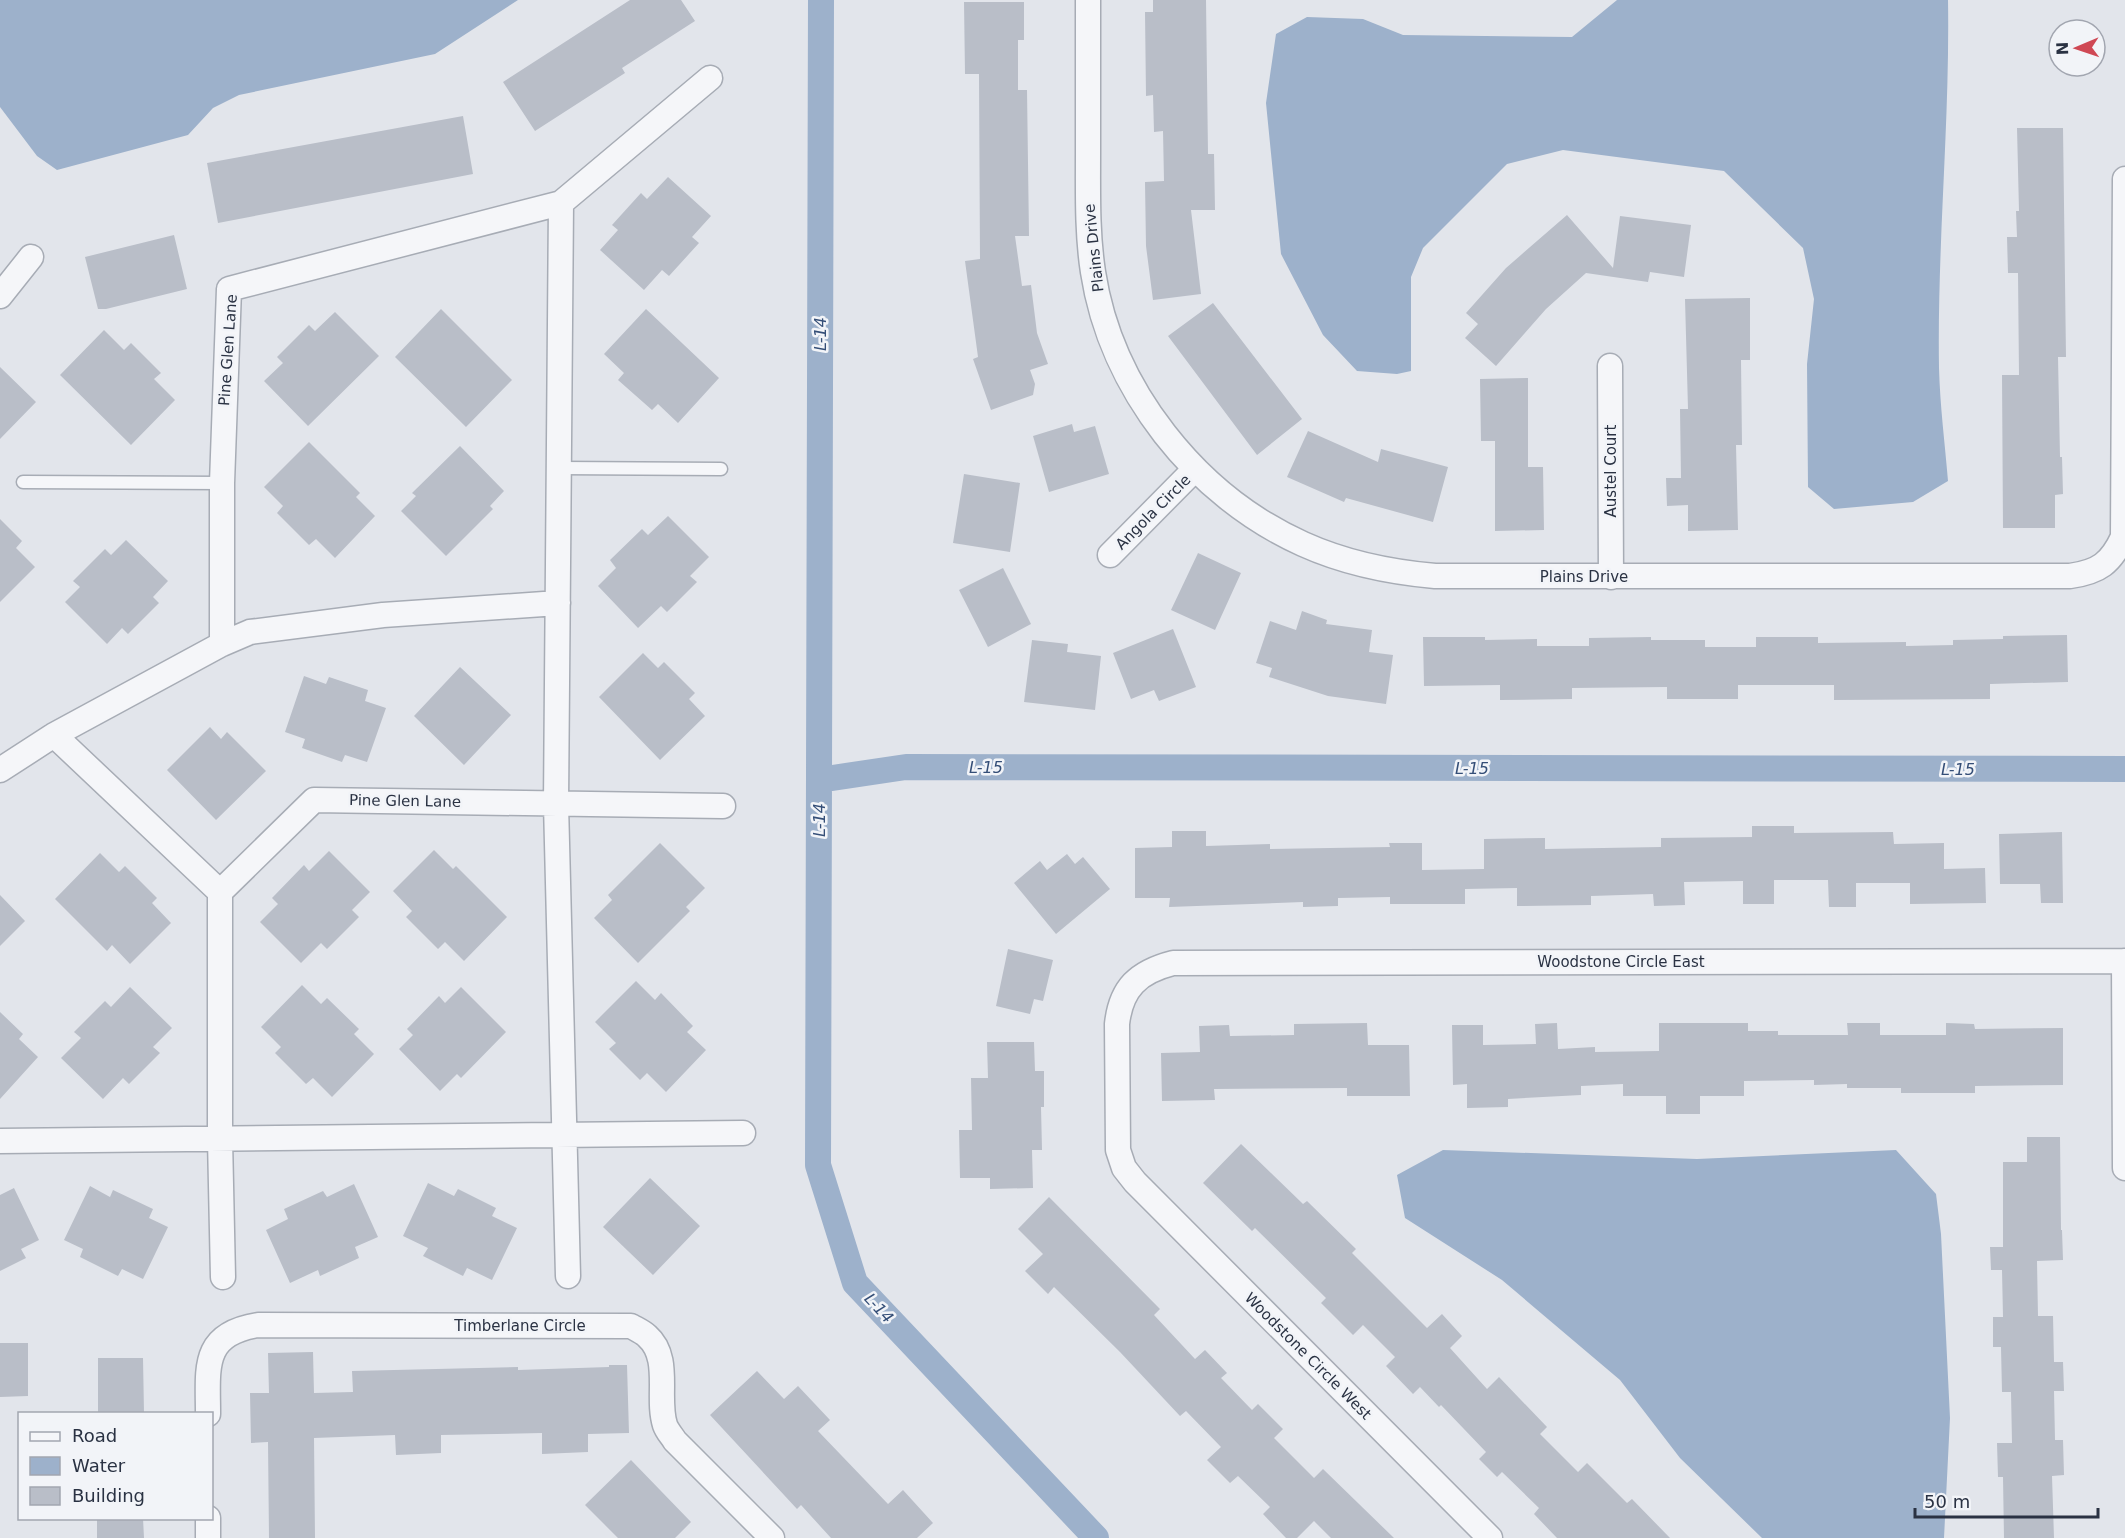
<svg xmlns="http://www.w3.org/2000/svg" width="2125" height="1538" font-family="'DejaVu Sans',sans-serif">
  <rect width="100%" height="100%" fill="#e2e5eb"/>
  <path fill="#9db1cb" d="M 0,0 L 518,0 L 435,54 L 239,95 L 213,108 L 188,135 L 57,170 L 37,156 L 0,107 Z
    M 1617,0 L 1948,0 C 1950,123 1937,245 1939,368 C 1940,406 1945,444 1948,481 L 1913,502 L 1834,509 L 1808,487 L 1807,364 L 1814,299 L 1803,248 L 1724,171 L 1563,150 L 1507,164 L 1423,248 L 1411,277 L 1411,371 L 1397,374 L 1357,371 L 1323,335 L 1281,254 L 1266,103 L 1276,34 L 1307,17 L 1363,19 L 1403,35 L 1572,37 Z
    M 1443,1150 L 1697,1159 L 1896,1150 L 1936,1194 L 1941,1234 L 1950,1418 L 1944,1538 L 1762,1538 L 1680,1458 L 1620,1380 L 1502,1280 L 1405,1218 L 1397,1175 Z"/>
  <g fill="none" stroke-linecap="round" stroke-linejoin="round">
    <path stroke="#9db1cb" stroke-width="26" d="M 821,0 L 818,1165 L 855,1283 L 1096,1538
      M 819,780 L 906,767 L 2125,769"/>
  </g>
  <path fill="#b9bec8" d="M 630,0 L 681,0 L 695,21 L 622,68 L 625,73 L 535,131 L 503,82 Z
    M 1153,0 L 1206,0 L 1208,154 L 1214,154 L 1215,210 L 1191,210 L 1201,294 L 1153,300 L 1146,246 L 1145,182 L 1164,181 L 1163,131 L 1154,132 L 1153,95 L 1146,96 L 1145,12 L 1153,12 Z
    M 964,2 L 1024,2 L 1024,40 L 1018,40 L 1018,90 L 1027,90 L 1029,236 L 1015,236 L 1022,286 L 1031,285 L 1037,333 L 1048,364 L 1030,370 L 1035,384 L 1033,395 L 991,410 L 973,359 L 978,357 L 965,261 L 980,259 L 979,74 L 965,74 Z
    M 463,116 L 473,174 L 218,223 L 207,163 Z
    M 2017,128 L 2063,128 L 2066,357 L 2058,357 L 2060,457 L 2062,457 L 2063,494 L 2055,495 L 2055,528 L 2003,528 L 2002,375 L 2019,375 L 2018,273 L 2008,273 L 2007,237 L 2017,237 L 2016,211 L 2019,211 Z
    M 668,177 L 711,216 L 692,237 L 699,243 L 669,276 L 662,270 L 644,290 L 600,250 L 618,230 L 612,225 L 641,193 L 647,199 Z
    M 1567,215 L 1613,268 L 1620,216 L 1691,225 L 1684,277 L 1650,272 L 1648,282 L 1586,273 L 1546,309 L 1496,366 L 1465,338 L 1478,324 L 1466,313 L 1506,268 Z
    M 174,235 L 187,289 L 106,309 L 98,309 L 85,257 Z
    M 1750,298 L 1750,360 L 1741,360 L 1742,445 L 1736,445 L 1738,530 L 1688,531 L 1688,505 L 1667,506 L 1666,478 L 1681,478 L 1680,409 L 1688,409 L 1685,299 Z
    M 1213,303 L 1302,419 L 1257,455 L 1168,336 Z
    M 441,309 L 512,380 L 466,427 L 395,357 Z
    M 646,309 L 719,378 L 678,423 L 658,404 L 652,410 L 618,380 L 624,373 L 604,354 Z
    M 335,312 L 379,356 L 308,426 L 264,381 L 283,363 L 277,357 L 309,325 L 315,331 Z
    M 104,330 L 124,350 L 131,343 L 161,373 L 154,379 L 175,400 L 131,445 L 60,375 Z
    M 0,367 L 36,402 L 0,439 Z
    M 1528,378 L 1528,467 L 1543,467 L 1544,530 L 1495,531 L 1495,441 L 1481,441 L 1480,379 Z
    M 1072,424 L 1074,432 L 1095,426 L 1109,474 L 1049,492 L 1033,436 Z
    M 1308,431 L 1378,462 L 1381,449 L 1448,467 L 1433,522 L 1346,498 L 1344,502 L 1287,477 Z
    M 309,442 L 360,493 L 356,497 L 375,516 L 335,558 L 316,539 L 309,545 L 277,513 L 283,506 L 264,487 Z
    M 460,446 L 504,491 L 490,506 L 493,509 L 446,556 L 401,511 L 416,496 L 412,493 Z
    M 964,474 L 1020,483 L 1010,552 L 953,543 Z
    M 668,516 L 709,557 L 690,576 L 697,582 L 667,612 L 661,606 L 638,628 L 598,586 L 616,568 L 610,560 L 642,529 L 648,535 Z
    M 0,519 L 22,541 L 16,548 L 35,567 L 0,602 Z
    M 126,540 L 168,581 L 153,597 L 159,603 L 128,634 L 122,628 L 107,644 L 65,602 L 80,587 L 73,581 L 105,549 L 111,555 Z
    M 1198,553 L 1241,573 L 1215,630 L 1171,610 Z
    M 1003,568 L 1031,624 L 988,647 L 959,590 Z
    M 1302,611 L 1327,620 L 1326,624 L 1372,630 L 1369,652 L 1393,655 L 1386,704 L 1328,696 L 1269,677 L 1272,668 L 1256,663 L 1270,621 L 1296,630 Z
    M 1173,629 L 1196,687 L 1159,701 L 1154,690 L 1131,699 L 1113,653 Z
    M 2067,635 L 2068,682 L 1990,684 L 1990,699 L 1834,700 L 1834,685 L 1738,685 L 1738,699 L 1667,699 L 1667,687 L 1572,688 L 1572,699 L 1500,700 L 1500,685 L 1424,686 L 1423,637 L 1485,637 L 1485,640 L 1537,639 L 1537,646 L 1589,646 L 1589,638 L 1651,637 L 1651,640 L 1705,640 L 1705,647 L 1756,647 L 1756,637 L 1818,637 L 1818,643 L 1906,642 L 1906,646 L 1953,645 L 1953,640 L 2003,639 L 2003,636 Z
    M 1032,640 L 1068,644 L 1067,652 L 1101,656 L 1095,710 L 1024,702 Z
    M 643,653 L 658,668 L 664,662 L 695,693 L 689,699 L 705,716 L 660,760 L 599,697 Z
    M 460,667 L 511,715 L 464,765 L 414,716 Z
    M 304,676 L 326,684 L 329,677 L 368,690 L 365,701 L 386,708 L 367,762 L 345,755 L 342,762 L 302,748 L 305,739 L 285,732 Z
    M 210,727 L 221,739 L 227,732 L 266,771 L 216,820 L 167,770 Z
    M 1752,826 L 1794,826 L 1794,833 L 1893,832 L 1894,844 L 1944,843 L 1944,869 L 1985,868 L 1986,903 L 1910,904 L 1910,883 L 1856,883 L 1856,907 L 1829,907 L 1828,880 L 1774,880 L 1774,904 L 1743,904 L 1743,881 L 1684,882 L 1685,905 L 1654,906 L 1653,894 L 1591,896 L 1591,905 L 1517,906 L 1517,888 L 1465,889 L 1465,904 L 1390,904 L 1390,897 L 1338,898 L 1338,906 L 1303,907 L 1303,902 L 1169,907 L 1170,898 L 1135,898 L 1135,848 L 1172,847 L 1172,831 L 1206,831 L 1206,846 L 1270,844 L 1270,849 L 1390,847 L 1389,843 L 1422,843 L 1422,870 L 1484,869 L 1484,839 L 1545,838 L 1545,849 L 1661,847 L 1661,838 L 1752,837 Z
    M 2062,832 L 2063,903 L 2041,903 L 2040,884 L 2000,884 L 1999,834 Z
    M 660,843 L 705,888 L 686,907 L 690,911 L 638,963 L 594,918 L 612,900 L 608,895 Z
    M 434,850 L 453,869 L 456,866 L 507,917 L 464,961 L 445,942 L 438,949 L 406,917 L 412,911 L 393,891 Z
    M 329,851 L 370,892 L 352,910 L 359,917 L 327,949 L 321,943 L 301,963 L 260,922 L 278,904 L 272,898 L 304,865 L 309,871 Z
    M 100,853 L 119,872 L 125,866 L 157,898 L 152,903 L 171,923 L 130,964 L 112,945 L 107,951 L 55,899 Z
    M 1067,854 L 1075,864 L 1083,857 L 1110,889 L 1056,934 L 1014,883 L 1040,861 L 1047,870 Z
    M 0,895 L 25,921 L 0,946 Z
    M 1008,949 L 1053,960 L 1043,1001 L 1034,999 L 1030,1014 L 996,1006 Z
    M 636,981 L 655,1000 L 661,993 L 693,1026 L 687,1032 L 706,1050 L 666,1092 L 647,1073 L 640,1080 L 609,1049 L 616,1043 L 595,1022 Z
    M 302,985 L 321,1004 L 327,998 L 359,1029 L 354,1034 L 374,1054 L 332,1097 L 313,1078 L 306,1084 L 275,1053 L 281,1047 L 261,1027 Z
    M 130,987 L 172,1028 L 153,1047 L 160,1053 L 129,1084 L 123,1078 L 103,1099 L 61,1058 L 81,1038 L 74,1032 L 105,1001 L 111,1007 Z
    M 461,987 L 506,1032 L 461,1078 L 457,1074 L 440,1091 L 399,1049 L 413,1035 L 407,1029 L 439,996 L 445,1003 Z
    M 0,1012 L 23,1034 L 19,1039 L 38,1057 L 0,1099 Z
    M 1367,1023 L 1368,1045 L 1409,1045 L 1410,1096 L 1347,1096 L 1347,1088 L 1214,1089 L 1215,1100 L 1162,1101 L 1161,1053 L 1200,1052 L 1199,1026 L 1229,1025 L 1230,1036 L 1294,1035 L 1294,1024 Z
    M 1557,1023 L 1558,1049 L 1595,1047 L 1595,1052 L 1659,1051 L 1659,1023 L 1748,1023 L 1748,1031 L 1778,1031 L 1778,1035 L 1848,1035 L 1847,1023 L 1880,1023 L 1880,1035 L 1946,1035 L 1946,1023 L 1974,1024 L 1975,1029 L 2063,1028 L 2063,1085 L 1975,1086 L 1975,1093 L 1901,1093 L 1901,1088 L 1847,1088 L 1847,1084 L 1814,1085 L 1814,1080 L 1744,1081 L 1744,1096 L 1700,1096 L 1700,1114 L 1666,1114 L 1666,1096 L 1623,1096 L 1623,1084 L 1581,1086 L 1581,1095 L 1508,1099 L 1508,1107 L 1467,1108 L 1467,1084 L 1453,1085 L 1452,1025 L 1483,1025 L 1483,1045 L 1536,1044 L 1535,1024 Z
    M 987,1042 L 1034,1042 L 1035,1071 L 1044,1071 L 1044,1107 L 1041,1107 L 1042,1150 L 1032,1150 L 1033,1188 L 990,1189 L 990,1178 L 960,1178 L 959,1130 L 972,1130 L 971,1078 L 988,1078 Z
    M 2027,1137 L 2060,1137 L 2061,1230 L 2062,1230 L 2063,1260 L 2037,1261 L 2038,1316 L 2053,1316 L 2054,1362 L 2063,1362 L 2064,1391 L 2054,1391 L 2055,1440 L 2063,1440 L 2064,1475 L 2052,1476 L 2054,1538 L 2004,1538 L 2003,1477 L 1998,1477 L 1997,1443 L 2012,1443 L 2011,1392 L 2002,1392 L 2001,1347 L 1993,1347 L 1993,1317 L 2003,1317 L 2002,1270 L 1991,1270 L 1990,1247 L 2003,1247 L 2003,1162 L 2027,1162 Z
    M 1241,1144 L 1303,1204 L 1307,1201 L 1356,1249 L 1352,1253 L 1427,1328 L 1442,1314 L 1462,1336 L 1450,1348 L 1487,1389 L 1499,1377 L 1547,1427 L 1540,1434 L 1578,1472 L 1587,1463 L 1627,1503 L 1632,1499 L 1670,1538 L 1557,1538 L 1534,1514 L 1539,1508 L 1502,1472 L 1497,1477 L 1479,1459 L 1486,1452 L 1441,1405 L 1439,1407 L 1420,1387 L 1413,1394 L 1386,1366 L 1395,1357 L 1363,1325 L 1353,1335 L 1321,1303 L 1326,1298 L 1255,1228 L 1252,1231 L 1203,1183 Z
    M 650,1178 L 700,1226 L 653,1275 L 603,1227 Z
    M 428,1183 L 454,1196 L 458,1189 L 496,1208 L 492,1216 L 517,1228 L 492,1280 L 467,1268 L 463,1276 L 423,1256 L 428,1248 L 403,1236 Z
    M 354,1184 L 378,1237 L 355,1247 L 359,1258 L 320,1276 L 318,1270 L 290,1283 L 266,1230 L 288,1219 L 284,1209 L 323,1191 L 327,1197 Z
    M 90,1186 L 110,1197 L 113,1190 L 153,1209 L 149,1218 L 168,1227 L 143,1279 L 122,1269 L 118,1276 L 80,1257 L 83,1249 L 64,1240 Z
    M 14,1188 L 39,1240 L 21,1249 L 26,1258 L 0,1271 L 0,1195 Z
    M 1049,1197 L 1160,1309 L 1154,1315 L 1195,1359 L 1205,1350 L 1227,1373 L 1221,1378 L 1252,1410 L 1258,1404 L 1283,1429 L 1274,1438 L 1314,1478 L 1323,1469 L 1394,1538 L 1331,1538 L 1314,1521 L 1297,1538 L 1286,1538 L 1263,1514 L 1270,1507 L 1238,1476 L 1230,1483 L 1207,1460 L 1221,1447 L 1186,1411 L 1180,1416 L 1120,1352 L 1054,1287 L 1048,1294 L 1025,1271 L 1043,1254 L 1018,1229 Z
    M 0,1343 L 28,1343 L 28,1396 L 0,1397 Z
    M 313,1352 L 314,1393 L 353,1392 L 352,1371 L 518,1367 L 518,1370 L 609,1367 L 609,1365 L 627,1365 L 629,1433 L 588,1434 L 588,1452 L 542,1454 L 542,1433 L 441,1435 L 441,1453 L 396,1455 L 395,1435 L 314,1438 L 315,1538 L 269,1538 L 268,1442 L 251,1443 L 250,1393 L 269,1393 L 268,1353 Z
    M 98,1358 L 143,1358 L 144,1413 L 98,1413 Z
    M 757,1371 L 784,1399 L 798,1386 L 830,1420 L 818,1431 L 888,1504 L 903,1490 L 933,1523 L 917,1538 L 831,1538 L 801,1505 L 797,1509 L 710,1415 Z
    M 631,1460 L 691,1522 L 675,1538 L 618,1538 L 585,1505 Z
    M 97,1518 L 143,1518 L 144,1538 L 97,1538 Z"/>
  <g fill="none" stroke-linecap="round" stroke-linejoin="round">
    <defs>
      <path id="service" d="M 559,468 L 721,469
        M 23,482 L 222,483"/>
      <path id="minor" d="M 1088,0 C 1088,51 1088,103 1088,154 C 1088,193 1087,233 1093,272 C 1111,389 1196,496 1303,544 C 1345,563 1389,572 1435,576 L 2070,576 C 2099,572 2111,563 2123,537 L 2125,179
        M 561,203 L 556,804 L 568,1276
        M 0,296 L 31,257
        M 1610,366 L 1611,577
        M 1110,555 L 1195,469
        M 222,644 L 222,483 L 229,289 L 561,203 L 710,78
        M 54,735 L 220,892
        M 0,770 L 54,735 L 222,644 L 250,632 L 383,615 L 558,603
        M 2124,961 L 2125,1168
        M 0,1141 L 743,1133
        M 223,1277 L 220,1139 L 220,892 L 314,800 L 723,806
        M 208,1414 C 208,1368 201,1334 258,1325 L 631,1326 C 636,1329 643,1332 647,1336 C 672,1358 656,1397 665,1425 C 667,1431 672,1436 675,1441 L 772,1538
        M 208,1518 L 208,1538
        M 1490,1538 L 1135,1182 L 1124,1168 L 1118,1150 L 1117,1024 C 1121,988 1138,972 1173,963 L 2125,961"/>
    </defs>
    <use href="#service" stroke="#a7acb5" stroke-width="15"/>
    <use href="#minor" stroke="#a7acb5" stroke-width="27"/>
    <use href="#service" stroke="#f5f6f9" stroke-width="12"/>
    <use href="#minor" stroke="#f5f6f9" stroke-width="24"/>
  </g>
  <g text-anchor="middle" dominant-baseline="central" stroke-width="5" stroke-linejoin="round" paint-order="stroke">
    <g font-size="15" fill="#2a3243" stroke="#f2f4f8">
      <text transform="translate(1094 248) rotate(-96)">Plains Drive</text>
      <text transform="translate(228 350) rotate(-86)">Pine Glen Lane</text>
      <text transform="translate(1611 471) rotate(-90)">Austel Court</text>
      <text transform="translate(1153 512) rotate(-45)">Angola Circle</text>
      <text x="1584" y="577">Plains Drive</text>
      <text transform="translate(405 801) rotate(1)">Pine Glen Lane</text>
      <text x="1621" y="962">Woodstone Circle East</text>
      <text x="520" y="1326">Timberlane Circle</text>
      <text transform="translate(1308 1356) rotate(45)">Woodstone Circle West</text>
    </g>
    <g font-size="16" font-style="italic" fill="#344e77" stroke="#f2f4f8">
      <text transform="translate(820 334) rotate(-90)">L-14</text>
      <text x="986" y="767">L-15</text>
      <text x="1472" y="768">L-15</text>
      <text x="1958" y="769">L-15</text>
      <text transform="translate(819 820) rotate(-90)">L-14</text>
      <text transform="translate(879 1308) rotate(47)">L-14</text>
    </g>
  </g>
  <rect x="18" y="1412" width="195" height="108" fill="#f2f4f8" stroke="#a2a6b0" stroke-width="1.5"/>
  <rect x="30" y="1432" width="30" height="9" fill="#f5f6f9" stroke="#a2a6b0" stroke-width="1.5"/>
  <text x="72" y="1442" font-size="18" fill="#2a3243">Road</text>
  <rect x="30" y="1457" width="30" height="18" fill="#9db1cb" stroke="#a2a6b0" stroke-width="1.5"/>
  <text x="72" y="1472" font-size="18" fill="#2a3243">Water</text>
  <rect x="30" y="1487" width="30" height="18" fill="#b9bec8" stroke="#a2a6b0" stroke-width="1.5"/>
  <text x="72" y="1502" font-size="18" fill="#2a3243">Building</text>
  <g transform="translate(2077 48) rotate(268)"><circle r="28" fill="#f2f4f8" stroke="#a2a6b0" stroke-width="1.5"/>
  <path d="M0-4.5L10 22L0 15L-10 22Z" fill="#cf4854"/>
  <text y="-9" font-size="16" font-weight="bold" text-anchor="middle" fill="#2a3243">N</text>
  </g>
  <path d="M1915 1508v9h183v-9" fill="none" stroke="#2a3243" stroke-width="3"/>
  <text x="1924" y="1508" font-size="18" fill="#2a3243" stroke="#f2f4f8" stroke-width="4.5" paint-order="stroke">50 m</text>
</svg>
